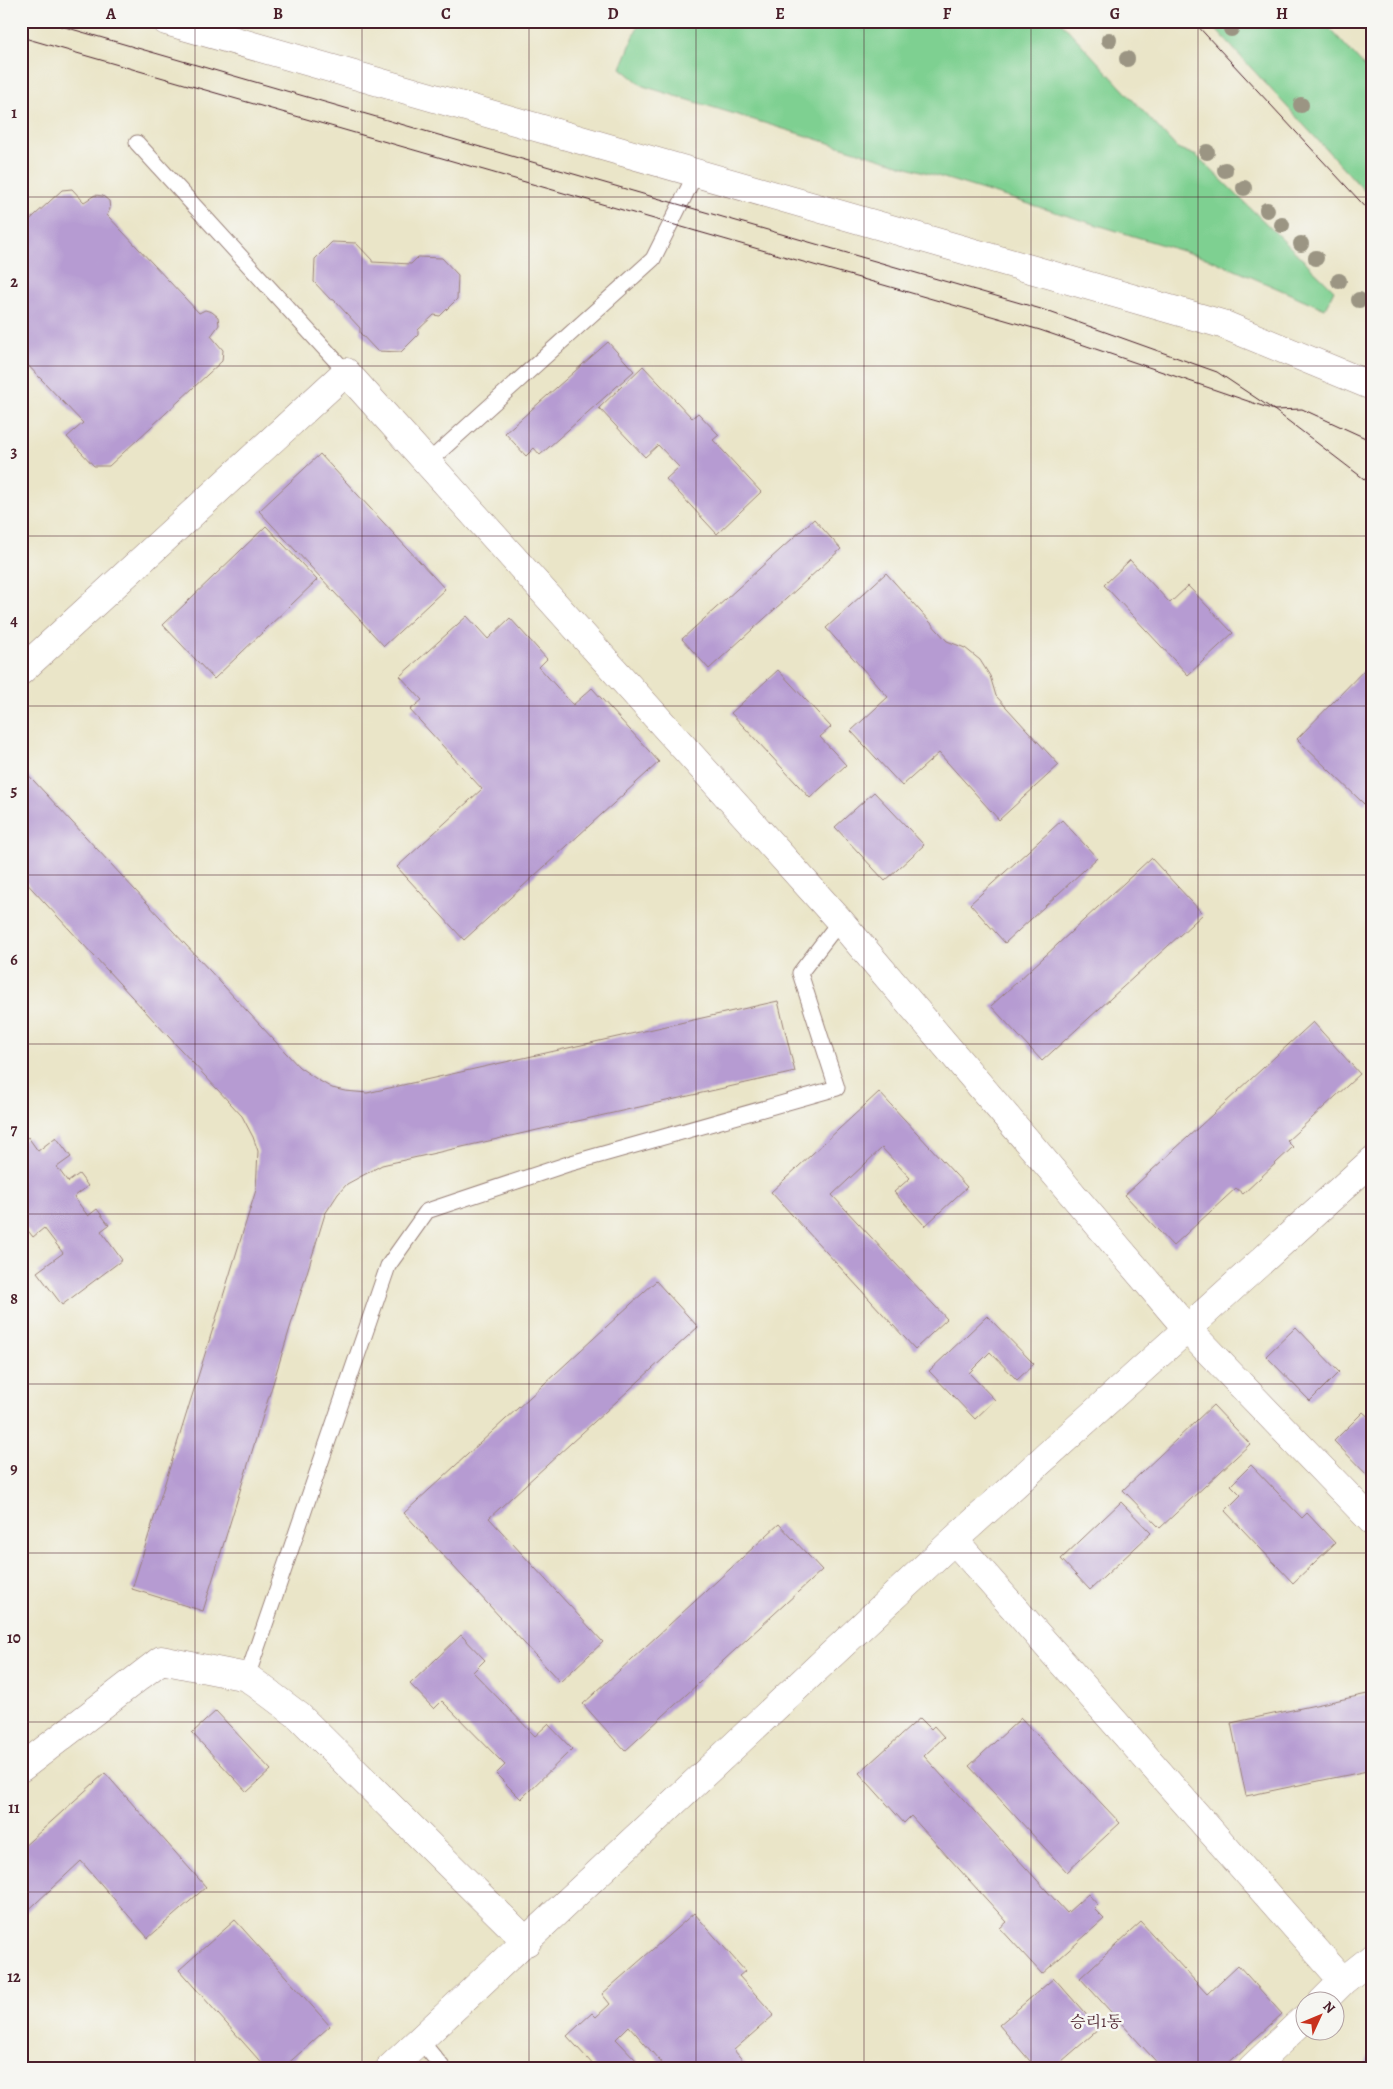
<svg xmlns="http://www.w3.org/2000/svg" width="1393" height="2089" font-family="Alegreya,'Noto Serif KR',serif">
  <rect width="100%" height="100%" fill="#f6f6f2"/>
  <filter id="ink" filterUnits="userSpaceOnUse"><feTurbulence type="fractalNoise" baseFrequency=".02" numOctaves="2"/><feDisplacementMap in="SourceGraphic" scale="10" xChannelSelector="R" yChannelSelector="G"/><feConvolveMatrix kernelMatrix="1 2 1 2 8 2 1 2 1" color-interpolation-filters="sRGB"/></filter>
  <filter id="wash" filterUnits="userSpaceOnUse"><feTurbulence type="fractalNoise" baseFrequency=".0096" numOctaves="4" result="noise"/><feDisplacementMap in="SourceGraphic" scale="20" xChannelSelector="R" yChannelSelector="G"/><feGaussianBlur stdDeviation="1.12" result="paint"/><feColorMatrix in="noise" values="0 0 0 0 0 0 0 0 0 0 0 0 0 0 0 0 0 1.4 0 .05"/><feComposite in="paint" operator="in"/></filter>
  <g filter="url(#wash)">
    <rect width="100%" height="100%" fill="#eae5c8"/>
    <path fill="#7ed091" stroke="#64785e" d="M 640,21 L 1060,21 L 1177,148 L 1197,156 L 1334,290 L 1325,309 L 1212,260 L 643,86 L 621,68 Z
      M 1208,21 L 1323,21 L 1372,75 L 1372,199 Z"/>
    <g id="blocks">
      <path fill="#b69bd2" d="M 72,189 L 84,202 L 95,195 L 103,196 L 109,201 L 110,209 L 107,215 L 199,313 L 205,310 L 212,312 L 218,317 L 219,325 L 211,336 L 223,350 L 222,361 L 109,466 L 94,466 L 67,437 L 83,423 L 21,358 L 21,228 L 62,190 Z
        M 332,242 L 356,243 L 372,260 L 372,262 L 411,264 L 418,257 L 442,258 L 458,275 L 457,299 L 440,316 L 434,315 L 418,330 L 418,335 L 401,352 L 377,351 L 360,333 L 360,328 L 334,300 L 330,299 L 314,282 L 315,259 Z
        M 608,342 L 634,371 L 540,455 L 534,448 L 526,456 L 505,433 Z
        M 643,366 L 692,418 L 698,413 L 719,435 L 713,440 L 761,492 L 717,534 L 666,479 L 679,467 L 658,445 L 645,457 L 599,408 Z
        M 320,454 L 445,589 L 384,646 L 259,511 Z
        M 814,519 L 841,549 L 709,669 L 682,639 Z
        M 266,526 L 317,580 L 214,679 L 163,625 Z
        M 1130,560 L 1170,603 L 1188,586 L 1233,633 L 1188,675 L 1104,585 Z
        M 886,573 L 947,641 L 965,648 L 980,660 L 990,676 L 996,696 L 1059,765 L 999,820 L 939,753 L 902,786 L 851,731 L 888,697 L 826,628 Z
        M 467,616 L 488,639 L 510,618 L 547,659 L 539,667 L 573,705 L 592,688 L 659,762 L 464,940 L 397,867 L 482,789 L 410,710 L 422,700 L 400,676 Z
        M 1372,662 L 1372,795 L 1364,804 L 1297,739 Z
        M 778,670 L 831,727 L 820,737 L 846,765 L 810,798 L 731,713 Z
        M 21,767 L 299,1067 L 318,1080 L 332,1088 L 345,1091 L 367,1093 L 778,1001 L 795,1072 L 382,1165 L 347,1184 L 338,1194 L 325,1214 L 203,1611 L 132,1589 L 256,1190 L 258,1151 L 253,1137 L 242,1116 L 21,877 Z
        M 874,792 L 924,845 L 885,881 L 835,827 Z
        M 1062,820 L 1097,858 L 1005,943 L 970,904 Z
        M 1151,858 L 1203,914 L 1042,1061 L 991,1006 Z
        M 1313,1022 L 1360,1074 L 1287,1141 L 1293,1147 L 1243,1194 L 1236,1188 L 1173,1246 L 1125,1195 Z
        M 879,1092 L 967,1187 L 925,1226 L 894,1192 L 910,1178 L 882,1148 L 832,1195 L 947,1319 L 915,1349 L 771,1192 Z
        M 28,1137 L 38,1151 L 56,1137 L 71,1157 L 57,1167 L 68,1182 L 79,1174 L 88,1186 L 74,1197 L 88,1216 L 97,1209 L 109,1225 L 101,1231 L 122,1260 L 62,1305 L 37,1272 L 63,1253 L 44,1228 L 33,1237 L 21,1222 L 25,1219 L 21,1214 L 21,1142 Z
        M 656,1281 L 698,1327 L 489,1518 L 603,1642 L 560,1682 L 404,1513 Z
        M 987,1316 L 1034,1364 L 1017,1380 L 990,1352 L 969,1373 L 995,1400 L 975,1419 L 929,1371 Z
        M 1296,1327 L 1339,1372 L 1310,1401 L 1266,1356 Z
        M 1213,1405 L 1250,1444 L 1160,1528 L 1123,1490 Z
        M 1363,1412 L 1372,1420 L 1372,1480 L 1334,1441 Z
        M 1251,1465 L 1302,1518 L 1307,1513 L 1335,1543 L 1293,1583 L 1225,1511 L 1241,1495 L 1231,1485 Z
        M 1121,1502 L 1151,1533 L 1090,1590 L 1061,1559 Z
        M 779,1524 L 822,1570 L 625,1751 L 583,1704 Z
        M 461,1635 L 485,1660 L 473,1672 L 535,1736 L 548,1724 L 572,1749 L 521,1799 L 496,1774 L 505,1765 L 442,1701 L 434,1709 L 410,1684 Z
        M 1372,1693 L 1372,1770 L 1246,1796 L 1231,1723 Z
        M 216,1711 L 271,1770 L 247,1792 L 192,1733 Z
        M 920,1718 L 931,1729 L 934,1726 L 944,1737 L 924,1756 L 1067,1913 L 1088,1894 L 1098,1905 L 1094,1909 L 1104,1919 L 1042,1974 L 1000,1928 L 1007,1922 L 911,1816 L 904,1823 L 859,1773 Z
        M 1021,1718 L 1120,1823 L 1067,1872 L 969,1766 Z
        M 105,1773 L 206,1887 L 148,1938 L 81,1861 L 21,1917 L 21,1849 Z
        M 694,1913 L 745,1971 L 739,1976 L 774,2015 L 734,2050 L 749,2068 L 666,2068 L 629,2026 L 616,2039 L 639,2063 L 634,2068 L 596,2068 L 567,2036 L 592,2013 L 596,2017 L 610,2004 L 602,1994 Z
        M 235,1920 L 330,2026 L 283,2068 L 266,2068 L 179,1970 Z
        M 1141,1922 L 1207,1994 L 1238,1965 L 1282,2014 L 1223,2068 L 1162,2068 L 1080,1978 Z
        M 1054,1978 L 1099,2029 L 1054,2068 L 1036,2068 L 999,2025 Z
        M 1372,2054 L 1372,2068 L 1365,2068 L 1368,2057 Z"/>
    </g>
  </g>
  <g filter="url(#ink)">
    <use href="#blocks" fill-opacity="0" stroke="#9a827a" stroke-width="1"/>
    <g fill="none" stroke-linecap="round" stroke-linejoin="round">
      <defs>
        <path id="lane" d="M 137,143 L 346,372
          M 427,463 L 653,259 L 696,173
          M 247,1677 L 388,1266 L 427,1211 L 568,1164 L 837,1088 L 800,973 L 840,921
          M 420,2040 L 443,2068"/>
        <path id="street" d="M 21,671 L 346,372 L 840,921 L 1188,1330 L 1372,1521
          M 954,1540 L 1343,1981 L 1372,1958
          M 21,1768 L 161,1660 L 247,1677 L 299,1716 L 527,1942
          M 1322,2002 L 1343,1981
          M 390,2068 L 954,1540 L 1372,1161
          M 1252,2068 L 1306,2017"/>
        <path id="secondary" d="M 166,21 L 1222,324 L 1372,386"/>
      </defs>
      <use href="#lane" stroke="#9a827a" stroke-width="17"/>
      <use href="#street" stroke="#9a827a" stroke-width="29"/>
      <use href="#secondary" stroke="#9a827a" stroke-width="29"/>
      <use href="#lane" stroke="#fff" stroke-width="15"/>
      <use href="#street" stroke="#fff" stroke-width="28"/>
      <use href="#secondary" stroke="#fff" stroke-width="28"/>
      <path stroke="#4a1f2b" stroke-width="1" d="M 44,21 L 1041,309 L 1217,372 L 1274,410 L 1372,485
        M 1193,21 L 1372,214
        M 21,37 L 1040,330 L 1274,410 L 1302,409 L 1372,441"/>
    </g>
    <g fill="#9b9583">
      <circle cx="1231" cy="29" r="8"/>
      <circle cx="1109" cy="40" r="8"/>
      <circle cx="1127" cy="59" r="8"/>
      <circle cx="1301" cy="105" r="8"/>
      <circle cx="1207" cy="152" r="8"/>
      <circle cx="1225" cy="170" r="8"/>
      <circle cx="1244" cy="188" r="8"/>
      <circle cx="1267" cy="210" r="8"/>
      <circle cx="1282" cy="225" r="8"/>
      <circle cx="1301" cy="244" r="8"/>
      <circle cx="1316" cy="258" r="8"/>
      <circle cx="1339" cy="281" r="8"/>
      <circle cx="1359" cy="300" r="8"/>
    </g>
  </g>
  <path fill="none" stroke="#4a1f2b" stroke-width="1" stroke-opacity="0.55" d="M 195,21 L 195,2068M 362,21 L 362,2068M 529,21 L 529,2068M 696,21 L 696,2068M 864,21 L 864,2068M 1031,21 L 1031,2068M 1198,21 L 1198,2068M 21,197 L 1372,197M 21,366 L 1372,366M 21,536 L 1372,536M 21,706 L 1372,706M 21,875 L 1372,875M 21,1044 L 1372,1044M 21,1214 L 1372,1214M 21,1384 L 1372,1384M 21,1553 L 1372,1553M 21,1722 L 1372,1722M 21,1892 L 1372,1892"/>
  <g text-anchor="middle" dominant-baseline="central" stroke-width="5" stroke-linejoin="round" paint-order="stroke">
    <g font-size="16" fill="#4a1f2b" stroke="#f6f6f2">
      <text x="1096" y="2022">승리1동</text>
    </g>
  </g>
  <rect width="1393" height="2089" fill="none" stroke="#f6f6f2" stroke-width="55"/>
  <g transform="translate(1320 2016) rotate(46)"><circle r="24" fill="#f6f6f2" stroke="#b1a0a2"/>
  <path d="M0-4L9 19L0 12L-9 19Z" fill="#c8321e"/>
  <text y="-8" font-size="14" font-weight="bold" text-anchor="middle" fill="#4a1f2b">N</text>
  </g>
  <rect x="28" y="28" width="1338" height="2034" fill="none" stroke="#4a1f2b" stroke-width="2"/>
  <g font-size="16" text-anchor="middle" font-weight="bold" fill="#4a1f2b">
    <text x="111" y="19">A</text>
    <text x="278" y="19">B</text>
    <text x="446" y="19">C</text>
    <text x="613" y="19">D</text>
    <text x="780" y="19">E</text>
    <text x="947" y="19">F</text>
    <text x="1115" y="19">G</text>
    <text x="1282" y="19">H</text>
    <text x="14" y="118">1</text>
    <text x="14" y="287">2</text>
    <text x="14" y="457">3</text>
    <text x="14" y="626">4</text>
    <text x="14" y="796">5</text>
    <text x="14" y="965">6</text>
    <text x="14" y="1135">7</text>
    <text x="14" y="1304">8</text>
    <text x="14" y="1474">9</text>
    <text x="14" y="1643">10</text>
    <text x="14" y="1813">11</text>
    <text x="14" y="1982">12</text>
  </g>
</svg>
